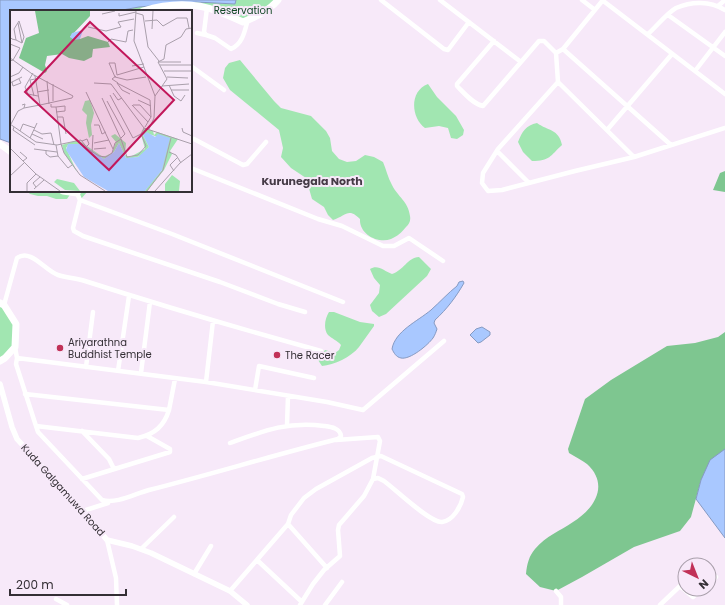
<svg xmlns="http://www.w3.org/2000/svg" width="725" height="605" font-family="Poppins,sans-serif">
  <rect width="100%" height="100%" fill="#f7e9f9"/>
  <path fill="#a1e6b1" d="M 236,0 L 278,0 L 243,22 L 188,4 L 143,11 L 117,11 L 139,7 L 196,2 L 234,4 Z
    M 240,60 L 274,101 L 281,108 L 311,116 L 326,131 L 330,138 L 332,151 L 339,159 L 347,162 L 356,161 L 365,155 L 374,157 L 383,162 C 386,169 388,178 392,185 C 398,197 408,201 410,216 C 411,221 409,224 406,227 C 402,232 398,236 391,239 C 378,244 359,234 360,219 C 348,207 346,216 333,220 L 328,215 L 324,207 L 312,199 L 306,178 L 291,168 L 281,157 L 283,148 L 279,130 L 230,90 L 223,78 L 225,68 L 229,63 Z
    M 428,84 L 437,97 L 456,116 L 464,130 L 463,135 L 457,139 L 451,138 L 448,128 L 439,126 L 425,128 C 411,118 409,91 428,84 Z
    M 537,123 C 548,131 559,129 562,145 C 550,156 550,161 532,161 L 523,152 L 518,142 C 522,132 526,125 537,123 Z
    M 27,191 L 88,191 L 80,200 L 77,193 L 71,193 L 67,199 L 56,199 L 47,196 L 38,196 L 30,194 Z
    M 419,257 L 431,269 L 427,276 L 386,314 L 379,317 L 372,311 L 370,305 L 379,293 L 380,285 L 374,278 L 370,269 C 378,264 384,271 392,274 C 404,270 407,258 419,257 Z
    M 0,303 L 16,324 L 15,347 L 0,361 Z
    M 329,312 L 334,312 L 360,322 L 374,324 L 374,326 C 369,333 364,340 359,347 C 351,357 334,365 322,366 L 318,360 L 325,350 L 335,353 L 339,350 L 341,345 C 337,340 332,339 328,335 C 323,329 325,318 329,312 Z"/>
  <path fill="#7ec690" d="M 725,171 L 725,192 L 713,190 L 720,173 Z
    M 725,332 L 725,449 L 701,480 L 691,517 L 680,531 L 634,547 L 582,577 L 556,591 L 540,587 L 526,574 C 527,564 529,556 535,549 C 546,536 560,531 573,522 C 594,509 610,485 587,464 C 582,460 575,457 569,453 L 568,449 L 585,399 L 611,380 L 667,346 L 695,343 L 718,337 Z"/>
  <path fill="#a9c8ff" stroke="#869ac2" d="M 0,0 L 236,0 L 235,4 L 196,2 L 139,7 L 117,11 L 11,11 L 11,143 L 0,139 Z
    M 463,281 L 464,283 C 456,297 447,309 435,320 L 434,323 L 437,329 C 436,332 435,335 433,338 C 428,345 410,360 401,358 C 396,357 394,353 392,349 C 395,331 418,321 431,310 C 440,302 448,293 457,286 L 459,282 Z
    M 482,327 L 490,332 L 490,335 L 481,342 L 478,343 L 470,335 L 476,329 Z
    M 725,449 L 725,538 L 696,499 L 701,480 L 710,460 Z"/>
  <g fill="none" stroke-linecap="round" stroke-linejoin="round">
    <path stroke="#fff" stroke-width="4.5" d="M 381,0 L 444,49 L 448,50 L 469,22
      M 440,0 L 521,62 L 539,41 L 544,41 L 556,53
      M 582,0 L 595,10
      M 602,0 L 725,94
      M 603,0 L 563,49 L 556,53 L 558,82 L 498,149 L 483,173 L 482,183 L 488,191 L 502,190 L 575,171 L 634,157 L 725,128
      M 718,6 L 725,0
      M 207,8 L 204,32 L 206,35 L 215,38 L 231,49 C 243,44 245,30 248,19
      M 668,15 L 725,56
      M 197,33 L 206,35
      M 648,34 C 656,27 667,13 676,8 C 692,1 710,1 725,10
      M 494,41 L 457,84 L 457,86 C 464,93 473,104 483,106 L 521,62
      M 563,49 L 671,145
      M 191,66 L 224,90
      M 695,71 L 725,32
      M 558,82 L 634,157
      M 607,130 L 672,54
      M 191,139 L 194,139 L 243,165 L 247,164 L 266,142
      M 497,151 L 529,183
      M 191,168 L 318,219 L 342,226 L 383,246 L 394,246 L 409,238 L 443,261
      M 77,193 L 80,200 L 172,234 L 343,302
      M 80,200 L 73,228 L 74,231 L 83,236 L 220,282 L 278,304 L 305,312
      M 4,305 L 17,258 C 31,248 45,271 58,275 C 67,278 76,278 85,281 C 163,306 241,329 321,351
      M 15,347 L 17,358 L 206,382 L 327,402 L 363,410 L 444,341
      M 17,358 L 16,364 L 36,426 L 138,438 C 155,434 164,426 169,410
      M 86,367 L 93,312
      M 118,371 L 129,296
      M 141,373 L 150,302
      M 206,382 L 213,321
      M 255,390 L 259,366 L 314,378
      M 25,394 L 169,410 L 175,379
      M 287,425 L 288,396
      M 36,426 L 38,432 L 102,500 C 117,504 134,494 149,490 C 212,474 274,455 338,439 L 341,436 C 340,428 331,427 324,426 C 288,421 263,431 230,443
      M 82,431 L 109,459 L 114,469
      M 336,440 L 378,437 L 380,441 L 373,479
      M 82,479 L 170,452 L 170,449 L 147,436
      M 83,511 L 108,503
      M 288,524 L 327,568
      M 107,540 L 116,578 L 117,605
      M 141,549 L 174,517
      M 257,560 L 302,602
      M 194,574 L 211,546
      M 709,583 L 716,577
      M 230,591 L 288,524 L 291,515 L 304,498 L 316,489 L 372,458 L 381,456 L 462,494 L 463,497 C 461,506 453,521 442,522 C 430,523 395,489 384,481 L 378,478 L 373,479 L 364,496 L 339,525 L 338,530 L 340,556 L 324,570 L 313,584 L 300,605
      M 556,591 L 561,597 L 561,605
      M 56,599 L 67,605
      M 325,605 L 342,582
      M 660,605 L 680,586 L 693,597 L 703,589"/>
    <path stroke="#fff" stroke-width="5.5" d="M 0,384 L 12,427 L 17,439 L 77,504 L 107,540 L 132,546 L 151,553 L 230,591 L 247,605"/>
    <path stroke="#fff" stroke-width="7" d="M 143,11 C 166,4 193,2 217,11 C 225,14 234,18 243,22 C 256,17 269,11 278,0
      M 0,144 L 11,152
      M 63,191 L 77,193 L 78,191
      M 0,303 L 4,305 L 16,324 L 15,347 L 5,358 L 0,361"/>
  </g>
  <g fill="#c13158" stroke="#f7e9f9" stroke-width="1.5">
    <circle cx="60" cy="348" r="4"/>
    <circle cx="277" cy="355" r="4"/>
  </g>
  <g text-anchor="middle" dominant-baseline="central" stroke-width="4" stroke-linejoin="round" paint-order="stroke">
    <g font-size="10" fill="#114725" stroke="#f7e9f9">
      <text x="243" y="10">Reservation</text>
    </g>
    <g font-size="10" fill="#342f35" stroke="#f7e9f9" text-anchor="start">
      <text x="68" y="342">Ariyarathna<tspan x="68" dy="12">Buddhist Temple</tspan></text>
      <text x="285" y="355">The Racer</text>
    </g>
    <g font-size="10" fill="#342f35" stroke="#f7e9f9">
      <text transform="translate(63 490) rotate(48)">Kuda Galgamuwa Road</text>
    </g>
    <g font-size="11" font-weight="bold" fill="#463b47" stroke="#f7e9f9">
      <text x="312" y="181">Kurunegala North</text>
    </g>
  </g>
  <g transform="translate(10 10)">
    <rect width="182" height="182" fill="#f7e9f9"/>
    <path d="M 80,90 L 84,103 L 81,115 L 82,125 L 79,128 L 76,113 L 77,105 L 72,100 L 75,91 ZM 134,118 L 143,121 L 144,125 L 147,122 L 168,129 L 160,141 L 162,144 L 154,160 L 137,181 L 135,181 L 138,176 L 152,160 L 148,127 L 139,124 L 133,125 L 139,137 L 131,146 L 123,148 L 116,148 L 109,133 L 104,142 L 94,149 L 70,135 L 58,135 L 56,138 L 67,162 L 54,143 L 52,135 L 68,130 L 93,147 L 102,143 L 106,132 L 101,126 L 105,124 L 116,133 L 115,145 L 120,147 L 135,139 L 131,124 ZM 162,165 L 170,171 L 169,181 L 155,181 L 155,174 ZM 47,169 L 64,173 L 70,181 L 55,180 L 44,172 Z" fill="#a1e6b1"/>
    <path d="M 25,1 L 80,1 L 80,6 L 60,27 L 70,29 L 78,26 L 98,32 L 100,37 L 83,39 L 82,47 L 74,51 L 59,48 L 52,44 L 37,46 L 35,55 L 37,61 L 35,63 L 9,48 L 16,28 L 29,23 Z" fill="#7ec690"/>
    <path d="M 73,20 L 70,29 L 64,30 L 60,27 L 62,23 ZM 137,122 L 145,127 L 148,124 L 160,128 L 152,160 L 135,181 L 98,181 L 74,167 L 56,140 L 58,134 L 72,134 L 94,149 L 104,142 L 109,133 L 116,148 L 128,147 L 139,137 L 133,125 Z" fill="#a9c8ff"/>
    <path fill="none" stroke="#a99fab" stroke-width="1" d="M 126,1 L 124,31 L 145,86 L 144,108 L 139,119M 109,3 L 109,6 L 126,2M 126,3 L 133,5 L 138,37 L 149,51M 92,4 L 105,1M 135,11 L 147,10 L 153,16 L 167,8 L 177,8 L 179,18M 8,13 L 12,33M 78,17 L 96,21 L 111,17 L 108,12 L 124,9M 142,19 L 143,1M 0,27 L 2,29 L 6,30 L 12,33 L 14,27 L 9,11 L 4,19 L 6,30M 98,32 L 101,29 L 116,32 L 118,21 L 123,20M 0,34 L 10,38 L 3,50 L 0,48M 0,51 L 3,50 L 25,66 L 30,95 L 14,98M 148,52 L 171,52M 150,55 L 182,55M 122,56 L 134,54M 134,57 L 107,65 L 105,53 L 99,53 L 105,67 L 117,70 L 136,67M 154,61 L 182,61M 23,63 L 15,77 L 18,84 L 28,86M 24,65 L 63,86 L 62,88 L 30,95M 106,66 L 102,69 L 108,73M 0,67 L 9,63 L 13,57M 157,67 L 178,68M 37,71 L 39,94M 2,72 L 3,76 L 11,73 L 9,69M 0,73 L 12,67M 84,73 L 101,74 L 134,118M 43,74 L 43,91M 159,75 L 164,86 L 171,91 L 175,85M 152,76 L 179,74M 161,80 L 179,80M 27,82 L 39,80M 76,82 L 103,139M 103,83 L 108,90 L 112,88M 120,84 L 112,80 L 107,73 L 140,90 L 141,107M 100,85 L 123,128 L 131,124M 24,86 L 20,70 L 25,69M 145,86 L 157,69 L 148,52 L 154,49 L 156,35 L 171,27 L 176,19 L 182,18M 92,88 L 111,129M 128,90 L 141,96M 97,91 L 115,124 L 111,128M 41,94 L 41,97 L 46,97 L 51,134M 122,95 L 138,112M 123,95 L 130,95 L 141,107 L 135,117M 46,97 L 55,96 L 55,101 L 46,102M 47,107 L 53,107 L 56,124M 0,114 L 26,132 L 47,135 L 71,130 L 78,139 L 89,146 L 96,147 L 102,143 L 105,133 L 111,129 L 117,147 L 128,145 L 136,136 L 131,124 L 134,118 L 182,134M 1,114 L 8,101 L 14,98 L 15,94 L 12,95M 84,115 L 89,115 L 92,124 L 96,122M 4,117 L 3,120 L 25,135M 172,118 L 173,122 L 182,126M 24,120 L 32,124 L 41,123 L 44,135M 10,121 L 13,114 L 25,118M 22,124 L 33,129M 20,128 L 27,113M 72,131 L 77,129 L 79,134 L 76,137M 84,133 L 99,130M 51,134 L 54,143 L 70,165 L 95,181M 46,135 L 48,146 L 58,158 L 62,155M 0,138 L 26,164 L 50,181M 24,139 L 47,142M 84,139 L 96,138M 36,140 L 36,144 L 40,147 L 48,146M 10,142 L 17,148 L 13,151M 159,142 L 166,145 L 171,153M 82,143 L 83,125M 164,161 L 160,155 L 167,148M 0,166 L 14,153M 26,177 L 23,173 L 30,167M 24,179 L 34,170M 17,181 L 17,173 L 26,164M 137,181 L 153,160 L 161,128M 145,181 L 170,153 L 182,144"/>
    <path fill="#c2185b" fill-opacity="0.15" stroke="#c2185b" stroke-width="2" d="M 80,12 L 164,90 L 99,160 L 15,82 Z"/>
    <rect width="182" height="182" fill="none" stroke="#342f35" stroke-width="2"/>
  </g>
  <g transform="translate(697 577) rotate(137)"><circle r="19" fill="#f7e9f9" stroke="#a99fab"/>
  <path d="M0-3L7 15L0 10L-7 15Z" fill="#c13158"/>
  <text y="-6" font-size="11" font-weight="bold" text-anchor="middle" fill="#342f35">N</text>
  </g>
  <path d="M10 589v6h116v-6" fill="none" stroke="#342f35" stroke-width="2"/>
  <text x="16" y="589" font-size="12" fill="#342f35" stroke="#f7e9f9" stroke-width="3" paint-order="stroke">200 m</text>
</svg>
